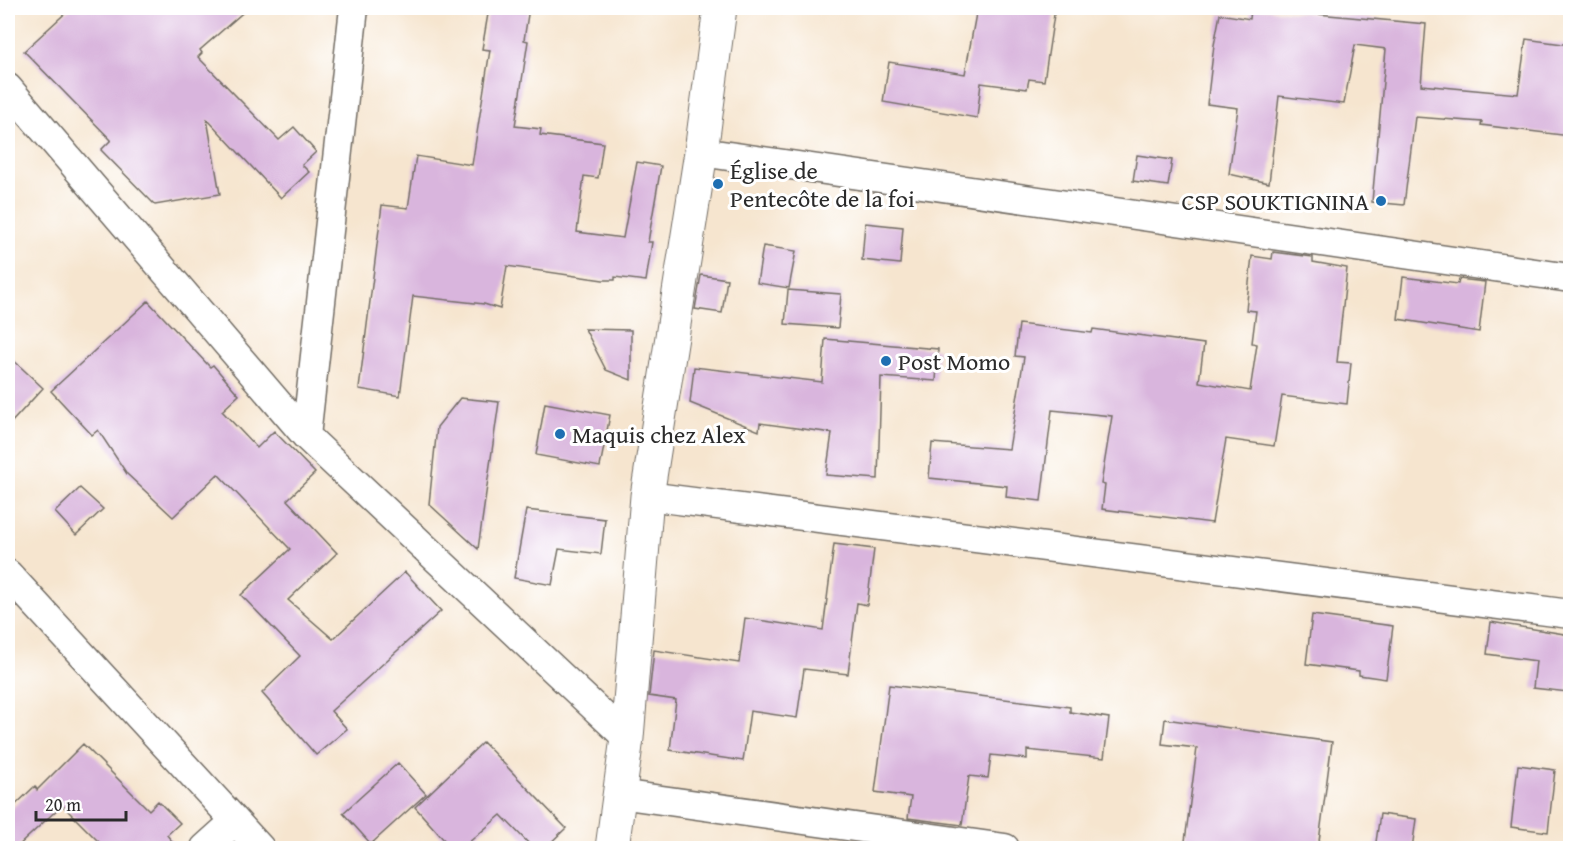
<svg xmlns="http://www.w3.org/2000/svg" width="1578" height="856" font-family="'Gentium Book Plus',serif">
  <rect width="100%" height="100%" fill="#fff"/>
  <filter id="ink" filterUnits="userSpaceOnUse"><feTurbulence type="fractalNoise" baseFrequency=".0167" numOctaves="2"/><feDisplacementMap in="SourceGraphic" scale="12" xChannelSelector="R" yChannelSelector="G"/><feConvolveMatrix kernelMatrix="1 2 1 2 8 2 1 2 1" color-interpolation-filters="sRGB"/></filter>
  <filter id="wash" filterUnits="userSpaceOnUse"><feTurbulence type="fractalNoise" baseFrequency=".008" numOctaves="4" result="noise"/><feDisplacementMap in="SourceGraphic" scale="24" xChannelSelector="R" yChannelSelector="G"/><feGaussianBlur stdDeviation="1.35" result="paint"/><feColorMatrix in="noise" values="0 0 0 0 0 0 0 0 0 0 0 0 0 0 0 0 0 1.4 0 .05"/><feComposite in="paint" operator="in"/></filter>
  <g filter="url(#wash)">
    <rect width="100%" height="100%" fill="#f6e5cf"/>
    <g id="blocks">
      <path fill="#d9b5dd" d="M 71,8 L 248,8 L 200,50 L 202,53 L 198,57 L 279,140 L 294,127 L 316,152 L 302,165 L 309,172 L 281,198 L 207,119 L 220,194 L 155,205 L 101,150 L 111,140 L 24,51 Z
        M 489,8 L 529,8 L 524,40 L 528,41 L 515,126 L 541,129 L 540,135 L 603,143 L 598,178 L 584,176 L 577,232 L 623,238 L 637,162 L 661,166 L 648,242 L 652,242 L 646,281 L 615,277 L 615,280 L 603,280 L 507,266 L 500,309 L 484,304 L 413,296 L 400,396 L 359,389 L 382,205 L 408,208 L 416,156 L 472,165 L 490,50 L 482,49 Z
        M 977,8 L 1055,8 L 1044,81 L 1029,79 L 1027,89 L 981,83 L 977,118 L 883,102 L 889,62 L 965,74 Z
        M 1251,8 L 1426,24 L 1421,85 L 1518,94 L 1526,39 L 1570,45 L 1570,136 L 1481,125 L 1482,122 L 1415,117 L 1404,205 L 1372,202 L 1386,49 L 1355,45 L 1344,104 L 1279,96 L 1269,183 L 1229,174 L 1238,108 L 1207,104 L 1214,45 L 1220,14 L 1250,19 Z
        M 1137,155 L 1172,160 L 1168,186 L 1133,181 Z
        M 865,223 L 903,227 L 900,264 L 862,260 Z
        M 763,246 L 796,251 L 789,288 L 757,283 Z
        M 1273,252 L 1313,257 L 1313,262 L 1347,268 L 1337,362 L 1351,363 L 1347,404 L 1282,396 L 1274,446 L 1226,439 L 1212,523 L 1102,509 L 1105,485 L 1101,484 L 1112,416 L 1052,410 L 1041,501 L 1006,497 L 1007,486 L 929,478 L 932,443 L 1009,449 L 1024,357 L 1015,356 L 1019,324 L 1092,333 L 1093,329 L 1204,344 L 1199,382 L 1250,391 L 1257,344 L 1252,343 L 1256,311 L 1246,310 L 1252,256 L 1272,259 Z
        M 701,275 L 727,279 L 722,313 L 695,309 Z
        M 1403,277 L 1458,284 L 1459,279 L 1485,282 L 1479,332 L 1398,319 Z
        M 788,290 L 841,294 L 838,328 L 785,324 Z
        M 148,301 L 210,367 L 213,365 L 239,395 L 222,411 L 257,448 L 274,431 L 315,473 L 287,500 L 337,553 L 288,600 L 333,639 L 405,572 L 441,611 L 331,711 L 347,729 L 316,755 L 262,693 L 300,656 L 241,595 L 290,549 L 218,474 L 173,517 L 127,474 L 98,430 L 92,435 L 51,391 Z
        M 585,329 L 631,330 L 631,380 L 606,370 Z
        M 825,339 L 938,349 L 936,381 L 881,377 L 878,479 L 826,475 L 832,433 L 760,423 L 759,431 L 690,403 L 694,367 L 822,382 Z
        M 8,355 L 43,388 L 8,426 Z
        M 460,398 L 499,402 L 478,549 L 429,504 L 437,427 Z
        M 545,403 L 610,415 L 600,467 L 536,455 Z
        M 80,488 L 103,509 L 76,535 L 55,512 Z
        M 526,510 L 605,519 L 601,554 L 559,549 L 552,585 L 514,578 Z
        M 834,544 L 874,549 L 867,605 L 857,603 L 848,674 L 804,669 L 797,718 L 750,711 L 743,761 L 670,750 L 676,700 L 649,696 L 654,650 L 739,663 L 745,618 L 823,630 Z
        M 1312,615 L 1393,626 L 1386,679 L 1359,675 L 1359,671 L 1306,664 Z
        M 1491,622 L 1570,635 L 1568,692 L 1533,688 L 1536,661 L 1487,654 Z
        M 889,685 L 1070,707 L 1070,712 L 1109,718 L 1104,758 L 1027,750 L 1027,759 L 991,755 L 988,778 L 969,776 L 962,825 L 908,818 L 911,797 L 875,792 Z
        M 1165,719 L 1332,742 L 1318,849 L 1184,849 L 1197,748 L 1162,744 Z
        M 483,742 L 566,828 L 544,849 L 534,849 L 501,815 L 461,849 L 452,849 L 415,807 Z
        M 83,744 L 149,810 L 158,801 L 180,823 L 167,835 L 178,849 L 106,849 L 62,805 L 15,849 L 8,849 L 8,812 L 35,786 L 37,790 Z
        M 398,763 L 426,794 L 371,844 L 343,813 Z
        M 1518,765 L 1555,770 L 1548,832 L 1511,827 Z
        M 1380,814 L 1416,819 L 1412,849 L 1375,849 Z"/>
    </g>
  </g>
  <g filter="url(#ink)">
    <use href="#blocks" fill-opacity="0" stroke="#726c64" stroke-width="1.5"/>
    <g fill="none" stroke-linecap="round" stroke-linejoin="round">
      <defs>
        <path id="minor" d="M 8,88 L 306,436 L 627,738
          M 701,152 L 1570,278
          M 306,436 L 354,8
          M 647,496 L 1570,614
          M 8,574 L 260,848
          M 619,794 L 1005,848
          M 205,848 L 235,821"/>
        <path id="tertiary" d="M 612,848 L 627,738 L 647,496 L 701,152 L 720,8"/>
      </defs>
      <use href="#minor" stroke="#726c64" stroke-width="31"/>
      <use href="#tertiary" stroke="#726c64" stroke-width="35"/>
      <use href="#minor" stroke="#fff" stroke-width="28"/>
      <use href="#tertiary" stroke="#fff" stroke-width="33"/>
    </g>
  </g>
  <g fill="#1f6fb2" stroke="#fff" stroke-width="2">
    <circle cx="718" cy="184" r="6"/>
    <circle cx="1381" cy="201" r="6"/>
    <circle cx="886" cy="361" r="6"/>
    <circle cx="560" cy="434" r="6"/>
  </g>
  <g text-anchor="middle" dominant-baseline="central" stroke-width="6" stroke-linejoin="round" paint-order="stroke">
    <g font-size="24" fill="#2b2b2b" stroke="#fff" text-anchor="start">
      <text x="730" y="170">Église de<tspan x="730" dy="28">Pentecôte de la foi</tspan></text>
      <text x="1369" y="201" text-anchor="end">CSP SOUKTIGNINA</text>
      <text x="898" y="361">Post Momo</text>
      <text x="572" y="434">Maquis chez Alex</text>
    </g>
  </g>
  <rect width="1578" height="856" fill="none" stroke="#fff" stroke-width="30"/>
  <path d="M36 811v9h90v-9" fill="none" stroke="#2b2b2b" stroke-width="3"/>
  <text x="45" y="811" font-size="18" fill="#2b2b2b" stroke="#ffffff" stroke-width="4.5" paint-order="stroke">20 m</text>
</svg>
